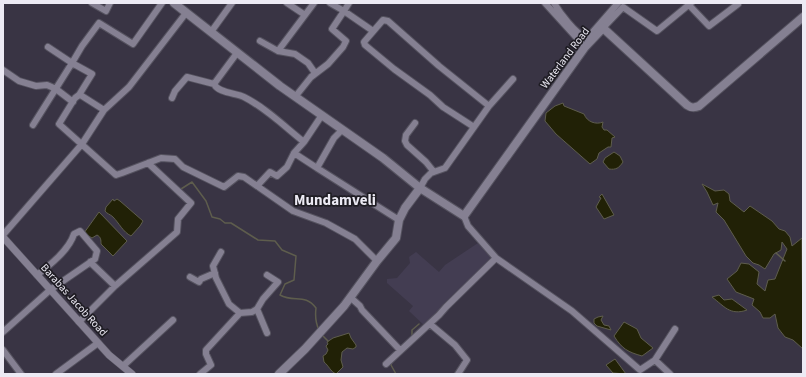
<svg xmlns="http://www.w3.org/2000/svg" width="806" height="377" font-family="'Source Sans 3',sans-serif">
  <rect width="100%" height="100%" fill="#393444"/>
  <path fill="#433d52" d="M 481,241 L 495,259 L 427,328 L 409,311 L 413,306 L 387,283 L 387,279 L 397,278 L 410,263 L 409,257 L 416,252 L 439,272 L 445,265 Z"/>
  <path fill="#212106" stroke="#5e5d4d" d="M 563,103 L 564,106 L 584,114 C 587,122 596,125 603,122 L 602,127 L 604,130 L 607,130 L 615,137 L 612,138 L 611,147 L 608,147 L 599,153 L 597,159 L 590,164 L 556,134 L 545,121 L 546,113 L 555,106 Z
    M 614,152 L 620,156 L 623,162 C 619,168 616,170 609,169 L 603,162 L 605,158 Z
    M 702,184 L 715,191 L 724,190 L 729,194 L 730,201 L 744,212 L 750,206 L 772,221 L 779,229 L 785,231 L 790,237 L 792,246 L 802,238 L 803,349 L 793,340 L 785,337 L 778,328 L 775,314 L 770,318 L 763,318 L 760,312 L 752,305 L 754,299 L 736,292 L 727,279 L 737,271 L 741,263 L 749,264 L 759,272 L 757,284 L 765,291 L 768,280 L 775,279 L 787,249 L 782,242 L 781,250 L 774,254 L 765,269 L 759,265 L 753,263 L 746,256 L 724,220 L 716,212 L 718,203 L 713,205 L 707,192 Z
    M 602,194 L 614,215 L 604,219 L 596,207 L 601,198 L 599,197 Z
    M 113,199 L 114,201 L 117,199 L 120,201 L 143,221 L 140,226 L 131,236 C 123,232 119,223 113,217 C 110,214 107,214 105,211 L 106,207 Z
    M 99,212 L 127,241 L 113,256 L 101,244 C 101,240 101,237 97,235 L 92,238 L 84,233 Z
    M 719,295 L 724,300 L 732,299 L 747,310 C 730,316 724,306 712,297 Z
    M 603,316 L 601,320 L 604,325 L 609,326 L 611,330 L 597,326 L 594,323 L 594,319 L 598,317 Z
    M 624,322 L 637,329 L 641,338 L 653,348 L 642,356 C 628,352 622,349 614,336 Z
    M 349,333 L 351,338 L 356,345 L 356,347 L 353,349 L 347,348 L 342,352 L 341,360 L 343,367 L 336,374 C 330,371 329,366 324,362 L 323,356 L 326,354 L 328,350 L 326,346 L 328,344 L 327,342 L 333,338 Z
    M 615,359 L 626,374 L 613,373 L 606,365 Z"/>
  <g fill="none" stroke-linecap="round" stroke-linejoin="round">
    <path stroke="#5e5d4d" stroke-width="1.5" d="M 181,189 L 192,182 L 206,201 L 212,217 L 220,219 L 225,223 L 231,223 L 258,240 L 275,241 L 282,250 L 296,256 L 294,280 L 285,284 L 280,295 C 294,303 305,293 316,308 C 315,316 315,322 319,330
      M 776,253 L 785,261
      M 322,335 L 328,341
      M 412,337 L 412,330 L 419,324
      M 392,362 L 391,365 L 396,374"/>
    <defs>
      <path id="minor" d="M 92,3 L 106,11 L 110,3
        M 287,3 L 305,15
        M 330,3 L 344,11 L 349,3
        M 545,3 L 585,47
        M 554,3 C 560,13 575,33 586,38 L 591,34 L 618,3
        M 689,5 L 709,26 L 738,4 L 737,3
        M 603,28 L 623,7 L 657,31 L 691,3
        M 211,32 L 232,3
        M 260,41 L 278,51 L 295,54 L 308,63 L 315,73
        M 48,47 L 72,63 L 82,46 L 99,23 L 133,44 L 162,3
        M 278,51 L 314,3
        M 237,53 L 214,84 C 218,93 236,93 244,97 C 266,108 285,127 304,142 L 322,115
        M 3,70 L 19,81 L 36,86 L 47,85 L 56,89 L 73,102
        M 295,97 L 311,77 L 328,64 L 343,47 L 346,41 L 332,29 L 344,11 L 373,31
        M 172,98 L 175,91 L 187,77 L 214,84
        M 489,106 L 513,79
        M 104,110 L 82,96 L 79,95 L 75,98 L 59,124 L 116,175 L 122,173 L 161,158 L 175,159 L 183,167 L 224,187 L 238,176 L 244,177 L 293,211 L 326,223 L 355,239 L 377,261
        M 415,123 L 406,135 L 405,141 L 407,145 L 426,162 L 434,172
        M 33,125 L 72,63 L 92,74 L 79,95
        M 342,130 L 334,138 L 317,168 L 399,220
        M 304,142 L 294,153 L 317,168
        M 257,186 L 270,172 L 277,176 L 287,167 L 294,153
        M 420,188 L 425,179 L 431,173 L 445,168 L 489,106 L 439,66 L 388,21 L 383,20 L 364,42 L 365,45 L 394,69 L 430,95 L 443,107 L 474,127
        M 464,216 L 468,226 L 496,258 L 572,311 L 640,370 L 655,360 L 670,374
        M 3,235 L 82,144 L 104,110 L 129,87 L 186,13
        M 221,252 L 213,266 L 216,278 L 229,304 L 240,313 L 252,312 L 257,309 L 263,299 L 278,282 L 267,275
        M 90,262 L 115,286
        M 190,277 L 199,282 L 201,279 L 215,273
        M 350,297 L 360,306 L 362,310 L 400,350
        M 257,309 L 267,333
        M 79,322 L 115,286 L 177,232 L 178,219 L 191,203 L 148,163
        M 430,324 L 455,345 L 467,360 L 458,374
        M 3,332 L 50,290 L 95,259 L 97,251 L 80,231 L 74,234 C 69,250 50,265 37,275
        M 3,350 L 21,374
        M 655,360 L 675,329
        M 386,364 L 439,315 L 446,307 L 496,258
        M 123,366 L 173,320
        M 56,374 L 98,343
        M 200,374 L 211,365 L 206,354 L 206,350 L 240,313"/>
      <path id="tertiary" d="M 3,237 L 109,355 L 132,374"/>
      <path id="secondary" d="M 174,3 L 280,86 L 383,158 L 420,188 L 464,216 L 585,47 L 603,28 L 687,105 C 691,108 694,108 699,106 L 803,17
        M 279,374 L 305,349 L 344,306 L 377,261 L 396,238 L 399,220 L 405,208 L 420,188"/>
    </defs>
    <use href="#minor" stroke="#55525f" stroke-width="8"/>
    <use href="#tertiary" stroke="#55525f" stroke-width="8"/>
    <use href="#secondary" stroke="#55525f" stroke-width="10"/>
    <use href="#minor" stroke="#858092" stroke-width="6"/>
    <use href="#tertiary" stroke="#858092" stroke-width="7"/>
    <use href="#secondary" stroke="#858092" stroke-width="8"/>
  </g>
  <g text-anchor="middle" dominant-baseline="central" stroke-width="3.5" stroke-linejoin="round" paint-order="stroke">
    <g font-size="11" fill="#eceaf4" stroke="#1f1d24">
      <text transform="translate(565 58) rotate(-53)">Waterland Road</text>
      <text transform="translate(74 300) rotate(48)">Barabas Jacob Road</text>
    </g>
    <g font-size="15" font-weight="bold" fill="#eceaf4" stroke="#1f1d24">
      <text x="335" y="200">Mundamveli</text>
    </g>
  </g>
  <rect width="806" height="377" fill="none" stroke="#eceaf4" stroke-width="8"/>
</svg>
